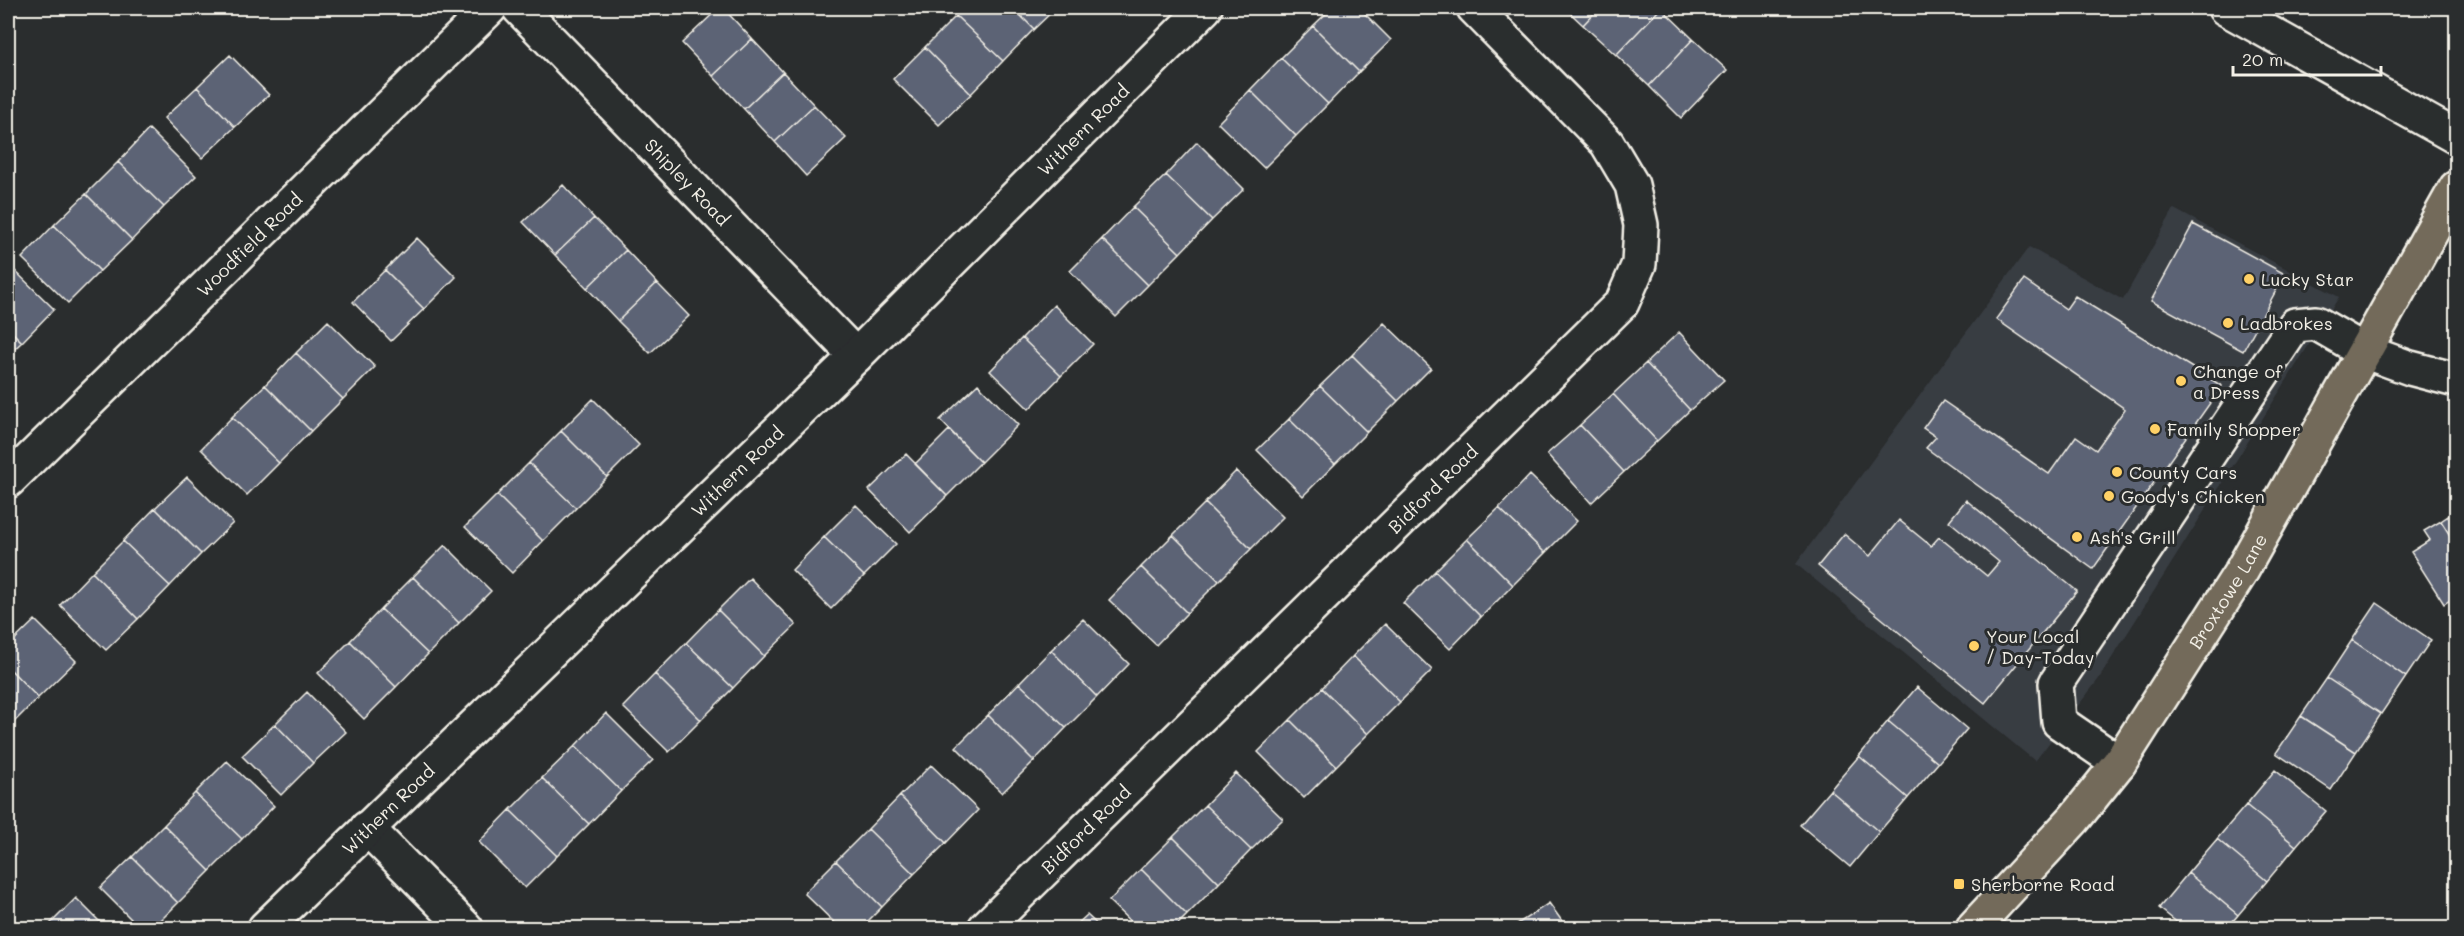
<svg xmlns="http://www.w3.org/2000/svg" width="2464" height="936" font-family="Mali,sans-serif">
  <rect width="100%" height="100%" fill="#2a2d2e"/>
  <filter id="ink" filterUnits="userSpaceOnUse"><feTurbulence type="fractalNoise" baseFrequency=".0167" numOctaves="2"/><feDisplacementMap in="SourceGraphic" scale="12" xChannelSelector="R" yChannelSelector="G"/><feConvolveMatrix kernelMatrix="1 2 1 2 8 2 1 2 1" color-interpolation-filters="sRGB"/></filter>
  <g filter="url(#ink)">
    <path fill="#393d43" d="M 2174,209 L 2339,297 L 2098,680 L 2035,761 L 1796,564 L 2029,247 L 2123,300 Z"/>
    <path fill="#5c6375" stroke="#f4f1e8" stroke-width="1.5" d="M 8,8 L 19,8 L 13,14 Z
      M 719,8 L 723,8 L 752,39 L 713,76 L 682,43 Z
      M 964,8 L 1013,8 L 1034,29 L 1003,61 L 956,16 Z
      M 1013,8 L 1056,8 L 1034,29 Z
      M 1332,8 L 1359,8 L 1391,40 L 1359,72 L 1313,26 Z
      M 1565,8 L 1599,8 L 1583,25 Z
      M 1599,8 L 1661,8 L 1616,55 L 1583,25 Z
      M 1661,8 L 1693,39 L 1649,86 L 1616,55 Z
      M 956,16 L 1003,61 L 971,94 L 925,47 Z
      M 1313,26 L 1359,72 L 1328,104 L 1281,58 Z
      M 752,39 L 783,72 L 744,109 L 713,76 Z
      M 1693,39 L 1727,70 L 1681,118 L 1649,86 Z
      M 925,47 L 971,94 L 939,125 L 893,79 Z
      M 230,55 L 269,95 L 235,127 L 197,87 Z
      M 1281,58 L 1328,104 L 1296,136 L 1250,90 Z
      M 783,72 L 814,105 L 775,142 L 744,109 Z
      M 197,87 L 235,127 L 202,158 L 164,118 Z
      M 1250,90 L 1296,136 L 1264,168 L 1218,123 Z
      M 814,105 L 846,138 L 806,176 L 775,142 Z
      M 149,129 L 196,176 L 164,207 L 118,162 Z
      M 1197,142 L 1244,189 L 1212,220 L 1166,175 Z
      M 118,162 L 164,207 L 132,240 L 86,194 Z
      M 1166,175 L 1212,220 L 1180,253 L 1133,207 Z
      M 563,185 L 594,218 L 555,255 L 523,222 Z
      M 86,194 L 132,240 L 100,271 L 54,225 Z
      M 1133,207 L 1180,253 L 1148,285 L 1102,239 Z
      M 594,218 L 626,250 L 587,288 L 555,255 Z
      M 2193,224 L 2285,274 L 2243,351 L 2151,301 Z
      M 54,225 L 100,271 L 68,303 L 22,258 Z
      M 417,238 L 456,277 L 424,309 L 385,270 Z
      M 1102,239 L 1148,285 L 1116,317 L 1070,271 Z
      M 626,250 L 657,283 L 618,321 L 587,288 Z
      M 8,264 L 54,309 L 22,342 L 8,328 Z
      M 385,270 L 424,309 L 391,341 L 353,302 Z
      M 2024,280 L 2066,309 L 2075,296 L 2222,386 L 2093,569 L 1926,448 L 1936,437 L 1923,428 L 1943,401 L 2049,474 L 2076,436 L 2096,450 L 2125,409 L 1996,319 Z
      M 657,283 L 689,316 L 650,353 L 618,321 Z
      M 1054,305 L 1093,344 L 1061,376 L 1022,338 Z
      M 328,321 L 375,367 L 343,399 L 296,353 Z
      M 1384,323 L 1431,368 L 1398,401 L 1352,355 Z
      M 8,328 L 22,342 L 8,355 Z
      M 1679,332 L 1724,380 L 1690,410 L 1646,363 Z
      M 1022,338 L 1061,376 L 1029,409 L 990,371 Z
      M 296,353 L 343,399 L 311,431 L 265,385 Z
      M 1352,355 L 1398,401 L 1367,432 L 1320,386 Z
      M 1646,363 L 1690,410 L 1657,441 L 1613,394 Z
      M 978,384 L 1018,425 L 981,462 L 940,420 Z
      M 265,385 L 311,431 L 279,463 L 232,417 Z
      M 1320,386 L 1367,432 L 1335,464 L 1289,419 Z
      M 1613,394 L 1657,441 L 1624,472 L 1580,425 Z
      M 593,399 L 639,445 L 607,477 L 561,431 Z
      M 232,417 L 279,463 L 247,495 L 201,449 Z
      M 1289,419 L 1335,464 L 1303,496 L 1257,450 Z
      M 1580,425 L 1624,472 L 1591,503 L 1547,454 Z
      M 949,430 L 981,462 L 947,496 L 915,464 Z
      M 561,431 L 607,477 L 576,508 L 529,463 Z
      M 906,454 L 947,496 L 910,532 L 869,490 Z
      M 529,463 L 576,508 L 543,541 L 497,495 Z
      M 1236,471 L 1283,517 L 1251,549 L 1205,503 Z
      M 1530,475 L 1577,521 L 1545,553 L 1499,508 Z
      M 187,477 L 233,523 L 201,554 L 155,508 Z
      M 497,495 L 543,541 L 512,573 L 465,527 Z
      M 1966,500 L 2077,591 L 1985,703 L 1818,566 L 1844,534 L 1870,556 L 1899,520 L 1931,546 L 1939,537 L 1987,576 L 1999,562 L 1949,521 Z
      M 1205,503 L 1251,549 L 1219,581 L 1173,535 Z
      M 856,505 L 896,544 L 864,576 L 824,537 Z
      M 155,508 L 201,554 L 170,586 L 123,541 Z
      M 1499,508 L 1545,553 L 1513,585 L 1467,539 Z
      M 2454,512 L 2456,515 L 2456,545 L 2441,521 Z
      M 2441,521 L 2456,545 L 2456,596 L 2444,604 L 2411,552 L 2430,540 L 2424,531 Z
      M 1173,535 L 1219,581 L 1187,613 L 1141,567 Z
      M 824,537 L 864,576 L 831,609 L 792,570 Z
      M 1467,539 L 1513,585 L 1481,617 L 1435,571 Z
      M 123,541 L 170,586 L 138,619 L 92,572 Z
      M 445,545 L 491,591 L 459,623 L 413,577 Z
      M 1141,567 L 1187,613 L 1156,645 L 1109,600 Z
      M 1435,571 L 1481,617 L 1450,649 L 1403,603 Z
      M 92,572 L 138,619 L 106,650 L 60,605 Z
      M 413,577 L 459,623 L 428,654 L 381,609 Z
      M 750,578 L 796,625 L 764,656 L 718,610 Z
      M 2377,603 L 2431,640 L 2406,677 L 2352,640 Z
      M 381,609 L 428,654 L 396,687 L 350,641 Z
      M 718,610 L 764,656 L 733,688 L 686,643 Z
      M 1083,619 L 1129,664 L 1097,697 L 1051,650 Z
      M 35,620 L 76,661 L 38,698 L 8,667 L 8,646 Z
      M 1385,624 L 1432,670 L 1400,702 L 1353,656 Z
      M 2352,640 L 2406,677 L 2381,714 L 2327,678 Z
      M 350,641 L 396,687 L 364,719 L 318,673 Z
      M 686,643 L 733,688 L 701,720 L 655,674 Z
      M 1051,650 L 1097,697 L 1066,728 L 1019,683 Z
      M 1353,656 L 1400,702 L 1368,734 L 1322,688 Z
      M 8,667 L 38,698 L 8,728 Z
      M 655,674 L 701,720 L 669,752 L 623,707 Z
      M 2327,678 L 2381,714 L 2356,752 L 2301,716 Z
      M 1019,683 L 1066,728 L 1034,761 L 988,715 Z
      M 1917,687 L 1967,729 L 1938,763 L 1888,721 Z
      M 1322,688 L 1368,734 L 1336,766 L 1290,720 Z
      M 307,692 L 346,732 L 313,763 L 275,724 Z
      M 606,713 L 653,760 L 621,791 L 575,746 Z
      M 988,715 L 1034,761 L 1002,793 L 956,747 Z
      M 2301,716 L 2356,752 L 2331,790 L 2276,753 Z
      M 1290,720 L 1336,766 L 1304,798 L 1258,752 Z
      M 1888,721 L 1938,763 L 1908,798 L 1859,756 Z
      M 275,724 L 313,763 L 281,795 L 242,756 Z
      M 575,746 L 621,791 L 589,824 L 542,778 Z
      M 1859,756 L 1908,798 L 1879,832 L 1830,790 Z
      M 227,761 L 274,806 L 242,839 L 195,793 Z
      M 931,765 L 978,810 L 946,843 L 900,796 Z
      M 2275,770 L 2326,811 L 2296,846 L 2246,805 Z
      M 1236,773 L 1283,819 L 1251,850 L 1205,805 Z
      M 542,778 L 589,824 L 557,856 L 510,810 Z
      M 1830,790 L 1879,832 L 1850,867 L 1800,825 Z
      M 195,793 L 242,839 L 210,871 L 164,825 Z
      M 900,796 L 946,843 L 914,874 L 868,829 Z
      M 1205,805 L 1251,850 L 1219,883 L 1173,837 Z
      M 2246,805 L 2296,846 L 2267,881 L 2217,839 Z
      M 510,810 L 557,856 L 525,888 L 479,842 Z
      M 164,825 L 210,871 L 178,903 L 132,857 Z
      M 868,829 L 914,874 L 882,907 L 836,861 Z
      M 1173,837 L 1219,883 L 1187,915 L 1141,869 Z
      M 2217,839 L 2267,881 L 2238,915 L 2188,873 Z
      M 132,857 L 178,903 L 153,928 L 140,928 L 100,888 Z
      M 836,861 L 882,907 L 861,928 L 840,928 L 804,893 Z
      M 1141,869 L 1187,915 L 1174,928 L 1137,928 L 1109,901 Z
      M 2188,873 L 2238,915 L 2227,928 L 2184,928 L 2159,908 Z
      M 76,898 L 106,928 L 46,928 Z
      M 1549,903 L 1567,928 L 1511,928 Z
      M 1087,915 L 1101,928 L 1073,928 Z"/>
    <g fill="none" stroke-linecap="round" stroke-linejoin="round">
      <defs>
        <g id="minor">
          <path id="s1" d="M 519,8 L 856,356"/>
          <path d="M 2225,8 L 2456,137"/>
          <path id="s2" d="M 8,481 L 490,8"/>
          <path d="M 2119,763 L 2059,722 L 2056,683 L 2295,325 L 2316,323 L 2366,352 L 2410,368 L 2456,380"/>
          <path d="M 367,828 L 466,928"/>
          <path id="s3" d="M 265,928 L 856,356 L 1205,8"/>
          <path id="s4" d="M 985,928 L 1622,303 L 1639,264 L 1641,225 L 1632,185 L 1607,143 L 1474,8"/>
        </g>
        <g id="major">
          <path id="s5" d="M 1973,928 L 2074,819 L 2119,763 L 2241,572 L 2456,188"/>
        </g>
      </defs>
      <use href="#minor" stroke="#f4f1e8" stroke-width="38"/>
      <use href="#major" stroke="#f4f1e8" stroke-width="38"/>
      <use href="#minor" stroke="#2a2d2e" stroke-width="33"/>
      <use href="#major" stroke="#736b5a" stroke-width="33"/>
    </g>
  </g>
  <g fill="#ffd166" stroke="#2a2d2e" stroke-width="2">
    <circle cx="2249" cy="279" r="6"/>
    <circle cx="2228" cy="323" r="6"/>
    <circle cx="2181" cy="381" r="6"/>
    <circle cx="2155" cy="429" r="6"/>
    <circle cx="2117" cy="472" r="6"/>
    <circle cx="2109" cy="496" r="6"/>
    <circle cx="2077" cy="537" r="6"/>
    <circle cx="1974" cy="646" r="6"/>
    <rect x="1953" y="878" width="12" height="12" rx="3"/>
  </g>
  <g text-anchor="middle" dominant-baseline="central" stroke-width="6" stroke-linejoin="round" paint-order="stroke">
    <g font-size="18" fill="#f4f1e8" stroke="#2a2d2e">
      <text stroke="none"><textPath href="#s3" startOffset="1143">Withern Road</textPath></text>
      <text stroke="none"><textPath href="#s1" startOffset="242">Shipley Road</textPath></text>
      <text stroke="none"><textPath href="#s2" startOffset="338">Woodfield Road</textPath></text>
      <text stroke="none"><textPath href="#s3" startOffset="657">Withern Road</textPath></text>
      <text stroke="none"><textPath href="#s4" startOffset="627">Bidford Road</textPath></text>
      <text stroke="none"><textPath href="#s5" startOffset="424">Broxtowe Lane</textPath></text>
      <text stroke="none"><textPath href="#s3" startOffset="171">Withern Road</textPath></text>
      <text stroke="none"><textPath href="#s4" startOffset="141">Bidford Road</textPath></text>
    </g>
    <g font-size="18" fill="#f4f1e8" stroke="#2a2d2e" text-anchor="start">
      <text x="2261" y="279">Lucky Star</text>
      <text x="2240" y="323">Ladbrokes</text>
      <text x="2193" y="371">Change of<tspan x="2193" dy="21">a Dress</tspan></text>
      <text x="2167" y="429">Family Shopper</text>
      <text x="2129" y="472">County Cars</text>
      <text x="2121" y="496">Goody's Chicken</text>
      <text x="2089" y="537">Ash's Grill</text>
      <text x="1986" y="636">Your Local<tspan x="1986" dy="21">/ Day-Today</tspan></text>
      <text x="1971" y="884">Sherborne Road</text>
    </g>
  </g>
  <rect width="2464" height="936" fill="none" stroke="#2a2d2e" stroke-width="30"/>
  <rect x="15" y="15" width="2434" height="906" fill="none" stroke="#f4f1e8" stroke-width="2" filter="url(#ink)"/>
  <path d="M2233 66v9h148v-9" fill="none" stroke="#f4f1e8" stroke-width="3"/>
  <text x="2242" y="66" font-size="18" fill="#f4f1e8" stroke="#2a2d2e" stroke-width="4.5" paint-order="stroke">20 m</text>
</svg>
